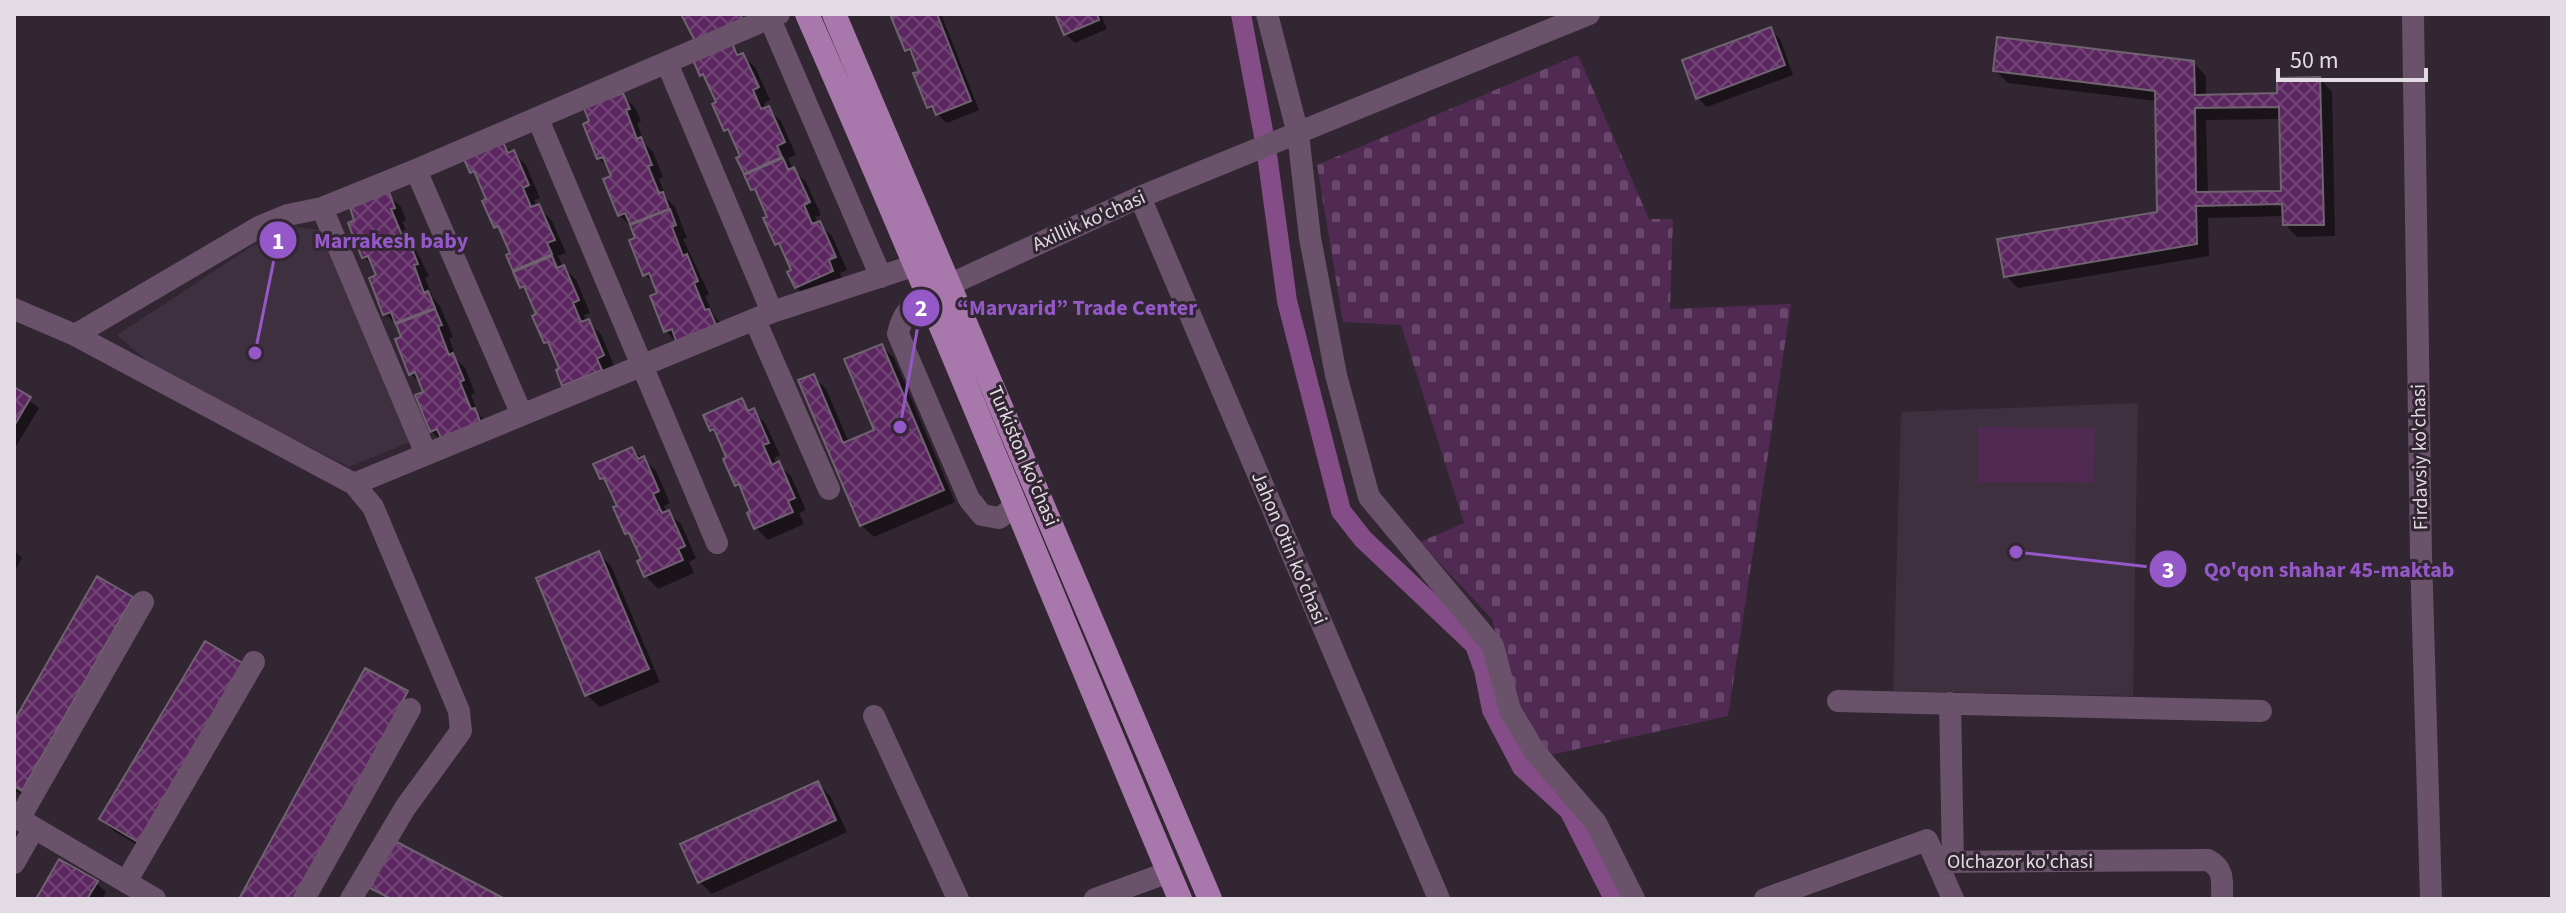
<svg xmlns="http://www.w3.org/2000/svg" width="2566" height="913" font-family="'Source Sans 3',sans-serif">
  <defs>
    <pattern id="cemetery-stones" width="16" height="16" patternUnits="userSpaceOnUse" patternTransform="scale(2)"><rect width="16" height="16" fill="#512a54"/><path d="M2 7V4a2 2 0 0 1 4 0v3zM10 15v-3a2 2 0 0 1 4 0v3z" fill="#6a486c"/></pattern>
    <pattern id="building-cross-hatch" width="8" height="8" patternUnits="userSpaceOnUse" patternTransform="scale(2)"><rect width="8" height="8" fill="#5c2760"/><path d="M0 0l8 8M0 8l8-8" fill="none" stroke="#734677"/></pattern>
  </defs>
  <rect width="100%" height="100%" fill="#312631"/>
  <path fill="#3e303f" d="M 297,227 L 320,230 L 410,442 L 349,467 L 158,370 L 117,335 L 254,245 Z
    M 2138,403 L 2133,696 L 1893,691 L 1901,412 Z"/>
  <path fill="#512a54" d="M 1978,427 L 2095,428 L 2094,483 L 1978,482 Z"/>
  <path fill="url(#cemetery-stones)" d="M 1578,55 L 1649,219 L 1673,219 L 1670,309 L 1791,304 L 1728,716 L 1550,755 L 1514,699 L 1492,619 L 1420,542 L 1464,523 L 1401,325 L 1343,322 L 1317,165 Z"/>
  <path fill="#0007" fill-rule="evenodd" d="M 898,14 L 941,14 L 979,110 L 947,123 L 929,107 L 921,73 L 916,59 L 906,49 Z
    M 1057,14 L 1106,14 L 1102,17 L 1107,29 L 1075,43 L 1066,34 Z
    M 1770,29 L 1780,39 L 1793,75 L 1707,107 L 1698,98 Z
    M 731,45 L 755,67 L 770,100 L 764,103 L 766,109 L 781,121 L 796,155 L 788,158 L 793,169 L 806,182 L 821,215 L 815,217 L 818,224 L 832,236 L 847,270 L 840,273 L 844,284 L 809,300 L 796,287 L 794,271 L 766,219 L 770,218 L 761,197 L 752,189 L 739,159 L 743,157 L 734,138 L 726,130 L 719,103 L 710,83 L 701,75 Z
    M 2194,63 L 2206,76 L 2206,96 L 2279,95 L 2320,79 L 2332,92 L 2335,236 L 2297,237 L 2285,224 L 2284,216 L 2208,218 L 2209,256 L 2018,288 L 2006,276 L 2159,213 L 2157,101 L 2008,83 L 1995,70 ZM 2281,119 L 2283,192 L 2208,194 L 2206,120 Z
    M 623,95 L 635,108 L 641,121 L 637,123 L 645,144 L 653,152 L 663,177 L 659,179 L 667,199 L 675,207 L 687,238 L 683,239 L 709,294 L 705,296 L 714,316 L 721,323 L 678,344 L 666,331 L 660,294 L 656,286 L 645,274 L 638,239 L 632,227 L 619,215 L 611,170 L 598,158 Z
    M 502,143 L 526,165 L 540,198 L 534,200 L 537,207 L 551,219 L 566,253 L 558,256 L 563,267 L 576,280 L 590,313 L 584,315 L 587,322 L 601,334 L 615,368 L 577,398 L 564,385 L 558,371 L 562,369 L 554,350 L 545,342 L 530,295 L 522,286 L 508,256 L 512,254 L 504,235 L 496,227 L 489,200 L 480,179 L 472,171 Z
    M 388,195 L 401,207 L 406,220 L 402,222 L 429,276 L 425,278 L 433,298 L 440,306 L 453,337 L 449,338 L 457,360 L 465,368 L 475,393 L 471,395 L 479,415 L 487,422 L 444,443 L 431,431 L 425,393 L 422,386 L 410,373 L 404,338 L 398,326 L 385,314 L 376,269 L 364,257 Z
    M 882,346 L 894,358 L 955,502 L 874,537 L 861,525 L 813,376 L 826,389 L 849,443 L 877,431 Z
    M 14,390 L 39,408 L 14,450 Z
    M 741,401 L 765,423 L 780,455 L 774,458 L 777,464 L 791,476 L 806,510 L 799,513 L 804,524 L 768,540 L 756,528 L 753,512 L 745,494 L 736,485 L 729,458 L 720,438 L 712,430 Z
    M 632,449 L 656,471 L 670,503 L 664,506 L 667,513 L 681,524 L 696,558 L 689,562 L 694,573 L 658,589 L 646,576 L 643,560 L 635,541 L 626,533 L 610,486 L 602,478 Z
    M 14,550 L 22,558 L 14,573 Z
    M 599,554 L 611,566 L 660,682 L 600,707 L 587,695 Z
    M 132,599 L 144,611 L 35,802 L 14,790 L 14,725 Z
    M 206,644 L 151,853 L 114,831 L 102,819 Z
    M 817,783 L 830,796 L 847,832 L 712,894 L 700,882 Z
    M 96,883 L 106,892 L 102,899 L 38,899 Z"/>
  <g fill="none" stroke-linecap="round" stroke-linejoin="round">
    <path stroke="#844d88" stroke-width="20" d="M 1241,14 L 1266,147 L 1287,301 L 1341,511 L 1363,539 L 1475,645 L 1484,670 L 1492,710 L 1522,767 L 1569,810 L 1614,899"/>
  </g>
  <path fill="url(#building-cross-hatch)" stroke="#6f6370" stroke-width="2" fill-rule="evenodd" d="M 681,14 L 740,14 L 742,19 L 695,41 Z
    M 937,14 L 971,101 L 936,115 L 932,106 L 927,108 L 913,73 L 919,72 L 910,49 L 905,51 L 891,17 L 896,14 Z
    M 1055,14 L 1097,14 L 1099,20 L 1064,35 Z
    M 1771,27 L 1785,65 L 1696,99 L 1682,60 Z
    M 1997,37 L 2194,61 L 2195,95 L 2277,93 L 2277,78 L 2320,77 L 2324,225 L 2283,225 L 2282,204 L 2196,206 L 2197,244 L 2004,277 L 1997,239 L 2157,212 L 2155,91 L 1993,71 ZM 2279,107 L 2281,191 L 2196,192 L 2195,108 Z
    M 732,43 L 737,55 L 743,53 L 759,87 L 753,90 L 761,109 L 769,106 L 785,142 L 777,146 L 782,157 L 744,174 L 736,158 L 740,156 L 728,129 L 724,131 L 712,104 L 716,102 L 703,74 L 700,76 L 693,60 Z
    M 623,93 L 630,109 L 626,110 L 637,139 L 641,137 L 652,165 L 648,166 L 659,193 L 663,192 L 669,209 L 630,224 L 625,213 L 618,216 L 603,179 L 611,176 L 603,157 L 597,159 L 583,124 L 589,121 L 584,108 Z
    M 502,140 L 508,153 L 514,150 L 529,185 L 523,188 L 531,207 L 539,204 L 555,240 L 547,243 L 552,254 L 513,271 L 506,255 L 510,253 L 498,226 L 494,228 L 482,201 L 486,199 L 474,171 L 470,173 L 463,157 Z
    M 783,158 L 788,170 L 794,167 L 810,202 L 804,205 L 812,224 L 820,221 L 836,257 L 829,260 L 833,271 L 795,288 L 787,272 L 791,270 L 779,243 L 775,245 L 763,218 L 767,217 L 755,189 L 751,190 L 744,175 Z
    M 389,192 L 395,208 L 391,209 L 403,238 L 407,236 L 418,264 L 414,265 L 424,293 L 428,291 L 435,308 L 395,323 L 391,312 L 383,315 L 369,278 L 376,275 L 368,256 L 362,258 L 348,223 L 354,220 L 350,208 Z
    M 670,209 L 676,225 L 672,227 L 683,256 L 687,254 L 698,281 L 694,283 L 705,310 L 709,309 L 716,325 L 676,341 L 672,329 L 664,332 L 650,296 L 657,293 L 649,273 L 643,276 L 629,240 L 635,238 L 630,225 Z
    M 552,256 L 557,268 L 564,265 L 579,300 L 573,303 L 581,322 L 589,319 L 604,355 L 597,359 L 602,370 L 562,386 L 556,370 L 559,368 L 548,342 L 544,343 L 532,316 L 536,314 L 524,286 L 520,288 L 513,272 Z
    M 435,309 L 442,325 L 438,326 L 449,355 L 453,353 L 464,380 L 460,382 L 471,409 L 475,408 L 481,424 L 442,440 L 437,429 L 430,432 L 415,395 L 423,392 L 415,372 L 409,375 L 395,339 L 401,337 L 396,324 Z
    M 882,344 L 944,490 L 860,526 L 798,380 L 814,374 L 843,443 L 874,430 L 844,359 Z
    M 14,387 L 31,397 L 14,426 Z
    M 742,398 L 748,411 L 754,408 L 769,443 L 763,445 L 772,465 L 779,461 L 795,498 L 788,501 L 793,512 L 754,529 L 747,513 L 750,511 L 739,484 L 735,486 L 723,459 L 726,457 L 714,429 L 710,431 L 703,415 Z
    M 632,447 L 638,459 L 644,456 L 659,491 L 653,494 L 662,513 L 669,510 L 685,546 L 678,549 L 683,560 L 644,577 L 637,561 L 641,559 L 629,533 L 625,534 L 613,507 L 617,506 L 604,478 L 600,479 L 593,464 Z
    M 599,551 L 649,669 L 585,696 L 536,578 Z
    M 97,576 L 133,597 L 22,791 L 14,786 L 14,721 Z
    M 205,641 L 244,664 L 138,842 L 99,819 Z
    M 365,668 L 408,691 L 294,899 L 239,899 Z
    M 818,781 L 836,820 L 698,883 L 680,844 Z
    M 395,841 L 505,899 L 391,899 L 370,888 Z
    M 59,859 L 98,881 L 87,899 L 36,899 Z"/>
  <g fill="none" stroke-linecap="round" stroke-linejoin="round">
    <path stroke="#6a526b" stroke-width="22" d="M 1267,14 L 1298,134 L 1310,238 L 1336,375 L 1369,497 L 1493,646 L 1510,710 L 1535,752 L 1596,823 L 1634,899
      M 2413,14 L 2421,555 L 2431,899
      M 770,19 L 881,277
      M 667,63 L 772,312
      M 538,119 L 717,543
      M 416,170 L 522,415
      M 1140,197 L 1439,899
      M 322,208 L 426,454
      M 14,309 L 75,335 L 354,484 L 373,507 L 459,711 L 461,731 L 405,808 L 351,899
      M 755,320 L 829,489
      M 75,335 L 259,227 L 288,215 L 322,208 L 416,170 L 779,14
      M 354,484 L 772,312 L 931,260
      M 1015,507 L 999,518 L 982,515 L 969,499 L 898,334 C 903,311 911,307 929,294 L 1140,197 L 1589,14
      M 1838,701 L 2261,711
      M 1950,703 L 1953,862
      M 874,716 L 958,899
      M 14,816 L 155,899
      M 19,819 L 143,602
      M 1937,862 L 2208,860 C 2225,869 2222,882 2222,899
      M 14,863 L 34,828
      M 126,882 L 254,662
      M 304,899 L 410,709
      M 1095,899 L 1169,872
      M 1765,899 L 1927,840 L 1953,899"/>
    <path stroke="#a877ab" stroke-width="24" d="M 807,14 C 936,307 1055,604 1180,899
      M 834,14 L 1210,899"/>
  </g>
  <g text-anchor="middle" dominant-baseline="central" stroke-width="6" stroke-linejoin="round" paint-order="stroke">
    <g font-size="20" fill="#e2dbe3" stroke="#312631">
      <text transform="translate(1089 221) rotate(-24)">Axillik ko'chasi</text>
      <text transform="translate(1023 456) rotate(67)">Turkiston ko'chasi</text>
      <text transform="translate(2420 457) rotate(-91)">Firdavsiy ko'chasi</text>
      <text transform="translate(1289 548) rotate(67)">Jahon Otin ko'chasi</text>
      <text x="2020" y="862">Olchazor ko'chasi</text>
    </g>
  </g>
  <path fill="none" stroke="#9558c8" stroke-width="3" d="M255 353L278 240M900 427L921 308M2016 552L2168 569"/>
  <g fill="#9558c8" stroke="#312631" stroke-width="3">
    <circle cx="255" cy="353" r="8"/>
    <circle cx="900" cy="427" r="8"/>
    <circle cx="2016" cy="552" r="8"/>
    <circle cx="278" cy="240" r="20"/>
    <circle cx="921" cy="308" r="20"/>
    <circle cx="2168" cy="569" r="20"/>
  </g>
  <g font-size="24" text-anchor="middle" font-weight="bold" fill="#fff">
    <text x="278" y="249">1</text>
    <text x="921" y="316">2</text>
    <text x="2168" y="578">3</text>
  </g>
  <g font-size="22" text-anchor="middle" font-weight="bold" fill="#9558c8" stroke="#312631" stroke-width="6" stroke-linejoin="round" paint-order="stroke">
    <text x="391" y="248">Marrakesh baby</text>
    <text x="1077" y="315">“Marvarid” Trade Center</text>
    <text x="2329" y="577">Qo'qon shahar 45-maktab</text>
  </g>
  <rect width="2566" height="913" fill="none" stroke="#e2dbe3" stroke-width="32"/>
  <path d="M2278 68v12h148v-12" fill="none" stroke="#e2dbe3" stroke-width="4"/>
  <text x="2290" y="68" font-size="24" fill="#e2dbe3" stroke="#312631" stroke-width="6" paint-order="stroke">50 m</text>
</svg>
